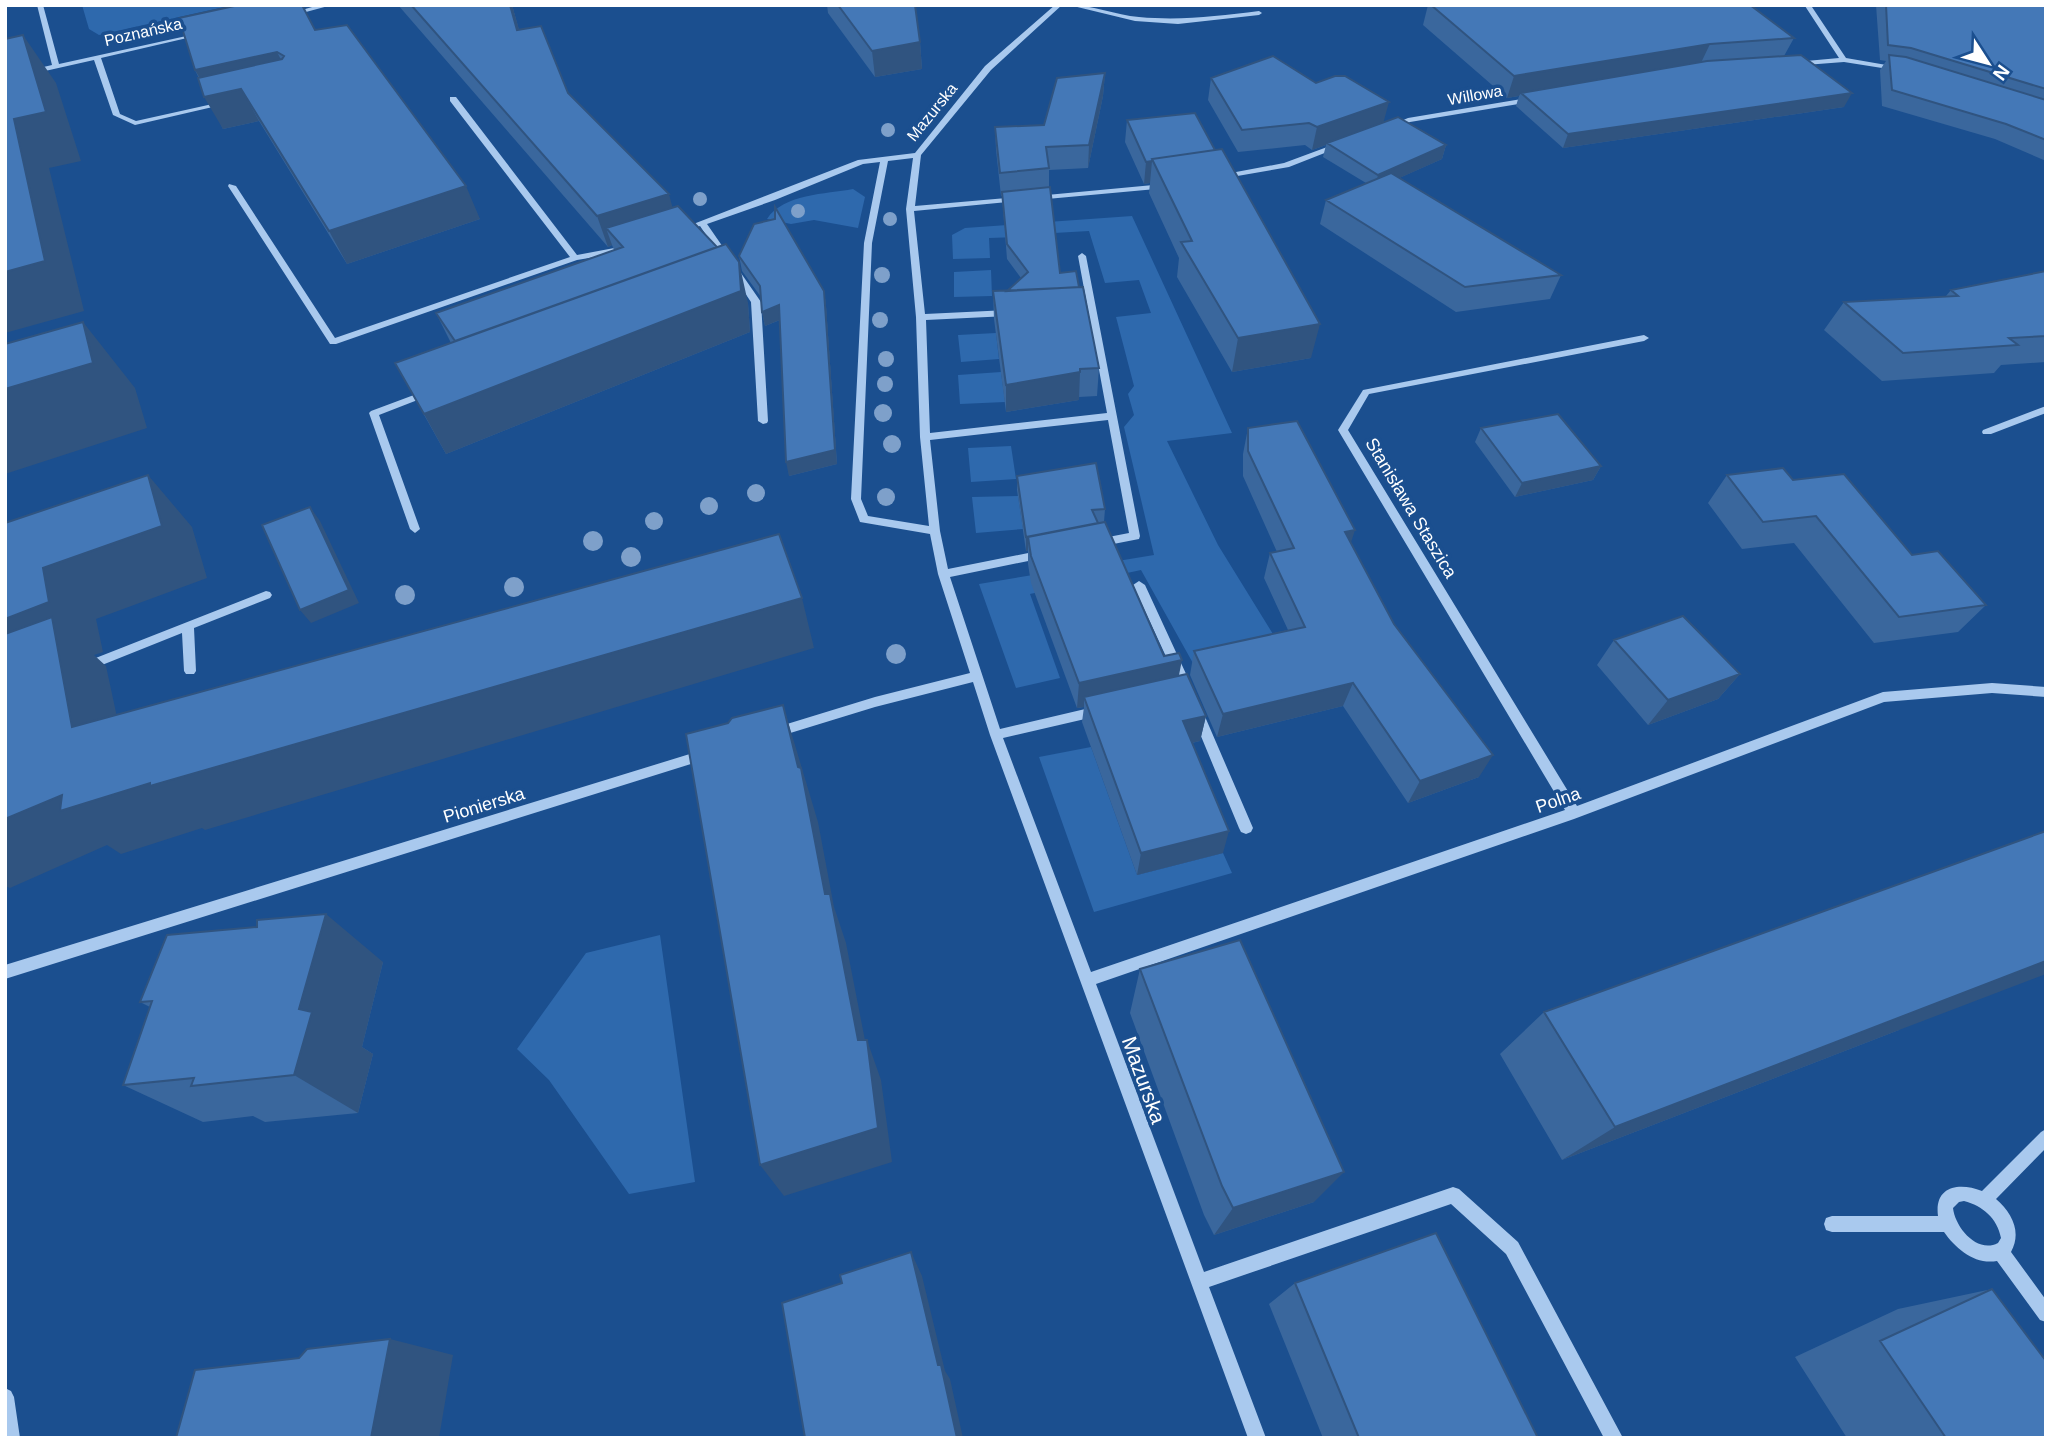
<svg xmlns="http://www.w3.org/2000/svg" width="2051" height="1443" font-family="Arial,sans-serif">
  <rect width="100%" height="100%" fill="#1b4f8f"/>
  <path fill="#2e69ad" d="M 82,5 L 233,5 L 99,35 L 89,29 Z
    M 853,189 L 865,197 L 858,228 L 814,220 L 791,224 L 767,219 C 783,194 826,194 853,189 Z
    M 1132,216 L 1232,433 L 1167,441 L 1218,545 L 1284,652 L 1199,674 L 1141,570 L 1030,594 L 1060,678 L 1016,688 L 979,584 L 1154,555 L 1124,427 L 1134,415 L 1128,394 L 1134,386 L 1116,317 L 1151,313 L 1139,280 L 1105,283 L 1089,231 L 1054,233 L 1054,236 L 989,238 L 990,258 L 953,259 L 952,235 L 965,228 Z
    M 991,270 L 992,296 L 954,297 L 954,272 Z
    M 996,333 L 999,359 L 961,362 L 958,335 Z
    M 1001,372 L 1005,402 L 960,404 L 958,375 Z
    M 1011,446 L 1016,479 L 971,482 L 968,448 Z
    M 1018,496 L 1023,529 L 976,533 L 972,497 Z
    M 1091,747 L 1137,875 L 1223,853 L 1232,873 L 1094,912 L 1039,757 Z
    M 660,935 L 695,1182 L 629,1194 L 549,1080 L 517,1049 L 586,953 Z"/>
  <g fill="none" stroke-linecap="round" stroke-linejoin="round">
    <path fill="#a9c9ee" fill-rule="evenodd" d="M 37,5 L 43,5 L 59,64 L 200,33 L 200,35 L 101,58 L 120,114 L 136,121 L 226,101 L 230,103 L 135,125 L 113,115 L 94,60 L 5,80 L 5,76 L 52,65 Z
      M 319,5 L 332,5 L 291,16 L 288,14 Z
      M 1055,5 L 1062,5 L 991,70 L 921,155 L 915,206 L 1018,197 L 1022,199 L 1018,201 L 914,211 L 925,314 L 1008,310 L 1013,313 L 1008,316 L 926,320 L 930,433 L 1107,413 L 1078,256 L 1082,253 L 1086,256 L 1140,536 L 1139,539 L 1098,547 L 1093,543 L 1098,539 L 1129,533 L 1108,420 L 930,440 L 940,531 L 948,569 L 1043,550 L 1048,554 L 1043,558 L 950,577 L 1000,729 L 1098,706 L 1102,707 L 1104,711 L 1102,715 L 1098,716 L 1003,738 L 1091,972 L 1565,810 L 1338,430 L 1363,390 L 1644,335 L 1649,338 L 1644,341 L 1369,394 L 1348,430 L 1577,806 L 1883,692 L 1992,683 L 2046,687 L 2046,697 L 1992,693 L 1884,702 L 1574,819 L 1096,984 L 1204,1272 L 1453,1187 L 1459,1189 L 1518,1242 L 1623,1438 L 1604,1438 L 1506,1254 L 1451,1204 L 1209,1287 L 1266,1438 L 1248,1438 L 990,735 L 973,682 L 875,707 L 774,738 L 770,737 L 768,733 L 770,729 L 774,728 L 875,697 L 970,673 L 938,574 L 930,534 L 860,522 L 851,499 L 864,243 L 880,162 L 863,164 L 775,200 L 707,224 L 761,302 L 768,421 L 767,423 L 763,424 L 758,421 L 751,302 L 700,226 L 682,233 L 678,230 L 858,160 L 915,153 L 985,66 ZM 913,158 L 906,209 L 916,317 L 920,437 L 929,526 L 868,516 L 861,499 L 872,243 L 888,161 Z
      M 1069,5 C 1093,5 1115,15 1139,17 C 1181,21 1218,16 1259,11 L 1262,13 L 1259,15 L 1178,24 L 1135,21 Z
      M 1819,5 L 1812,7 L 1846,58 L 1898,67 L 1901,67 L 1901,71 L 1844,62 L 1792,66 L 1791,64 L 1795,62 L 1839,58 L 1805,6 Z
      M 450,97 L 456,97 L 577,255 L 625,246 L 629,249 L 625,252 L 577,260 L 336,344 L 330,344 L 228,186 L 229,184 L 236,186 L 335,338 L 570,257 L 450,101 Z
      M 1534,97 L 1537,97 L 1537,101 L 1410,122 L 1391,129 L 1387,127 L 1408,118 Z
      M 1338,143 L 1345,145 L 1289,167 L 1220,179 L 1216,177 L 1220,175 L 1284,163 Z
      M 1164,184 L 1168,186 L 1167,188 L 1036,200 L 1032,198 L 1036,196 Z
      M 430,389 L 435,392 L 433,394 L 379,415 L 420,529 L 415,533 L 410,529 L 369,413 L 371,411 Z
      M 2046,406 L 2046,413 L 1991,434 L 1983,434 L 1982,432 L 1983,430 Z
      M 1139,581 L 1145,585 L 1193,689 L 1191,692 L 1183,692 L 1181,689 L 1133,585 Z
      M 266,591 L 270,592 L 272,595 L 270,598 L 194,628 L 196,671 L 194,674 L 186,674 L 184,671 L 182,633 L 87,671 L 81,666 L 83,663 Z
      M 1197,707 L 1201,708 L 1203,712 L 1253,828 L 1251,832 L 1246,834 L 1241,832 L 1239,828 L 1191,712 L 1193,708 Z
      M 706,749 L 710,750 L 712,754 L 710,758 L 5,979 L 5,965 Z
      M 2046,1129 L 2046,1148 L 1996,1199 C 2012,1213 2022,1232 2011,1252 L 2046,1300 L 2046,1322 L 2040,1320 L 1997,1261 C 1975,1265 1956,1249 1944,1232 L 1832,1232 L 1826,1230 L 1824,1224 L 1826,1218 L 1832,1216 L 1938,1216 C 1934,1186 1959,1182 1982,1191 L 2041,1132 ZM 1964,1201 C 1983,1206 1997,1218 2001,1238 L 1998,1243 C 1977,1254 1955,1227 1953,1208 L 1959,1202 Z
      M 5,1388 L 11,1391 L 14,1397 L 20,1438 L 5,1438 Z"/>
  </g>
  <g fill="#7ea0ca">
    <circle cx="888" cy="130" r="7"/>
    <circle cx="700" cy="199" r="7"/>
    <circle cx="798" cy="211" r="7"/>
    <circle cx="890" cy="219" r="7"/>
    <circle cx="882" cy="275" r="8"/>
    <circle cx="880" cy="320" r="8"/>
    <circle cx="886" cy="359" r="8"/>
    <circle cx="885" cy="384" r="8"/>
    <circle cx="883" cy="413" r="9"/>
    <circle cx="892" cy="444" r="9"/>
    <circle cx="756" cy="493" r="9"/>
    <circle cx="886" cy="497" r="9"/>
    <circle cx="709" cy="506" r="9"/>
    <circle cx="654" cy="521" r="9"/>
    <circle cx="593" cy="541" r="10"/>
    <circle cx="631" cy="557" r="10"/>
    <circle cx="514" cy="587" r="10"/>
    <circle cx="405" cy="595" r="10"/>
    <circle cx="896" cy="654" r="10"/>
  </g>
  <path fill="#3a679d" d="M 398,5 L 512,5 L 519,30 L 568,93 L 672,208 L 748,303 L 750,332 L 446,454 L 395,363 L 451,343 L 436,313 L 614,250 L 612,245 L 608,247 Z
    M 827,5 L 915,5 L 920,42 L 922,69 L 875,77 L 828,13 Z
    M 1428,5 L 1750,5 L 1794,38 L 1784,56 L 1844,107 L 1563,148 L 1516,106 L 1519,96 L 1507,98 L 1423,25 Z
    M 1876,5 L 2046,5 L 2046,161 L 1995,139 L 1882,106 L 1880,70 L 1886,61 L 1880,60 Z
    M 315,30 L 480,219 L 347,264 L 259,121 L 223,129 L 195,70 Z
    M 1105,73 L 1103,96 L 1088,168 L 1049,170 L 1049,187 L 1060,273 L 1079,287 L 1099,368 L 1097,396 L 1079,397 L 1079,400 L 1006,412 L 994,319 L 993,291 L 1007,291 L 1021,278 L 1007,259 L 1002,196 L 1001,196 L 996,150 L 995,127 L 1044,125 Z
    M 1211,78 L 1316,83 L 1384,122 L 1446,145 L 1442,159 L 1399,178 L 1561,275 L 1550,299 L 1456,312 L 1320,224 L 1326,200 L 1366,183 L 1323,157 L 1326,145 L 1312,150 L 1305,145 L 1238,152 L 1208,100 Z
    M 1127,120 L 1311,358 L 1232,372 L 1177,277 L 1179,258 L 1149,193 L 1150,183 L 1144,184 L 1125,142 Z
    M 739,256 L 824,291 L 826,306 L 837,464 L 789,476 L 780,320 L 765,326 L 762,312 L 761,297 L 742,271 Z
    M 2046,271 L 2046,362 L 2001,365 L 1994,373 L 1882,381 L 1824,330 L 1844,302 L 1946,296 L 1951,290 Z
    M 1248,428 L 1351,543 L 1394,624 L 1479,777 L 1408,803 L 1343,706 L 1217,737 L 1190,675 L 1194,651 L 1288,630 L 1264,578 L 1270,553 L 1277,552 L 1243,476 L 1243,454 Z
    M 1481,428 L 1601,466 L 1593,480 L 1515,497 L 1475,442 Z
    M 1727,475 L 1793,480 L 1912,555 L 1986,605 L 1958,632 L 1874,643 L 1794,543 L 1742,549 L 1708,503 Z
    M 1017,476 L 1105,509 L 1104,522 L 1164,656 L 1179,676 L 1206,716 L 1200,741 L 1192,743 L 1223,853 L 1137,875 L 1082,722 L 1084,707 L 1077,708 L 1031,583 L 1028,564 L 1028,550 L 1026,551 L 1017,490 Z
    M 1614,640 L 1740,674 L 1718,699 L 1648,725 L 1597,665 Z
    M 383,962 L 362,1047 L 373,1054 L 358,1113 L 265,1122 L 253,1116 L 203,1122 L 123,1085 L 150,1007 L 140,1002 Z
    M 1140,969 L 1314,1202 L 1214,1235 L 1204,1215 L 1130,1013 Z
    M 1544,1012 L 1899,1030 L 1562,1160 L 1500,1054 Z
    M 1295,1283 L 1538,1438 L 1323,1438 L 1269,1304 Z
    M 1992,1289 L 2046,1438 L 1847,1438 L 1795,1357 L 1898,1309 Z"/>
  <path fill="#305480" d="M 510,5 L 512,5 L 528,60 L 517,30 Z
    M 23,35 L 56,83 L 81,161 L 49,168 L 84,311 L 5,333 L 5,272 L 14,119 Z
    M 920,42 L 922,69 L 875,77 L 872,51 Z
    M 1710,44 L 1700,65 L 1521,93 L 1519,96 L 1507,98 L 1514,76 Z
    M 277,52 L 293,83 L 244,94 L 259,121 L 223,129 L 204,97 L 210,96 L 195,70 Z
    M 1105,73 L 1103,96 L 1088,168 L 1089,145 Z
    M 1852,93 L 1844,107 L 1563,148 L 1568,134 Z
    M 1389,102 L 1383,124 L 1327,143 L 1326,145 L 1312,150 L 1317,127 Z
    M 1446,145 L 1442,159 L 1375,189 L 1378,175 Z
    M 1152,161 L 1150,183 L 1144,184 L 1146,162 Z
    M 466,186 L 480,219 L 347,264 L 329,231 Z
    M 669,194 L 677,225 L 606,228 L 612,245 L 608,247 L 597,216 Z
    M 739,262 L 748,303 L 750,332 L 446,454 L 424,414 Z
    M 824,291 L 826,306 L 837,464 L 789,476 L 786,462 Z
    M 779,305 L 782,319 L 765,326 L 762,312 Z
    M 83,322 L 135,388 L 147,428 L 5,474 L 5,389 Z
    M 1320,324 L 1311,358 L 1232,372 L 1238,338 Z
    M 1080,372 L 1079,400 L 1006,412 L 1006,385 Z
    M 1601,466 L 1593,480 L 1515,497 L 1522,483 Z
    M 148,475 L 192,527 L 207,578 L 96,619 L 103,652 L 94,655 L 106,666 L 129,773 L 5,692 L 5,619 L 43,568 Z
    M 310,507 L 320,521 L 359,603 L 311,623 L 300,610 Z
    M 1355,530 L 1347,555 L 1345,532 Z
    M 1026,537 L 1028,537 L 1028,550 L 1026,551 Z
    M 802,598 L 814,648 L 205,830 L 202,828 L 121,854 L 107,845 L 10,888 L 5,886 L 5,819 L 62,795 L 150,783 Z
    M 1182,660 L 1177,685 L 1084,697 L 1084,707 L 1077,708 L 1079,683 Z
    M 1740,674 L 1718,699 L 1648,725 L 1668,700 Z
    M 1353,683 L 1343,706 L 1217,737 L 1223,714 Z
    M 783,705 L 818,822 L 834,907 L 846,943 L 871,1071 L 867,1040 L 881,1080 L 892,1162 L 784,1196 L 760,1165 L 858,1040 Z
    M 1206,716 L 1200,741 L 1178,746 L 1183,721 Z
    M 1493,755 L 1479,777 L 1408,803 L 1420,781 Z
    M 1229,831 L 1223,853 L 1137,875 L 1141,853 Z
    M 326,914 L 383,962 L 362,1047 L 373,1054 L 358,1113 L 294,1075 L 299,1009 Z
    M 2046,961 L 2046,974 L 1899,1030 L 1562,1160 L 1615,1127 Z
    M 1344,1172 L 1314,1202 L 1214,1235 L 1233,1208 Z
    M 911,1252 L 922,1276 L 945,1371 L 950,1379 L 963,1438 L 957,1438 L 938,1365 Z
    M 390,1339 L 453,1355 L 439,1438 L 371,1438 Z"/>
  <path fill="#4478b7" stroke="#305480" stroke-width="2" d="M 239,5 L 302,5 L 315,30 L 347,25 L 466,186 L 329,231 L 241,89 L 204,97 L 198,78 L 282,59 L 284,56 L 277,52 L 195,70 L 179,18 Z
    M 411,5 L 510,5 L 517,30 L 541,26 L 568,93 L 669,194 L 597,216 Z
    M 838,5 L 915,5 L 920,42 L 872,51 Z
    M 1431,5 L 1750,5 L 1794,38 L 1710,44 L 1514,76 Z
    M 1886,5 L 2046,5 L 2046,89 L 1911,48 L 1888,45 Z
    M 23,35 L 46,112 L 14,119 L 45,261 L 5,272 L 5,39 Z
    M 1801,55 L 1852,93 L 1568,134 L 1521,93 L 1707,61 Z
    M 1889,55 L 1906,57 L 2046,100 L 2046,140 L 2006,124 L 1892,90 Z
    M 1273,56 L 1316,83 L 1335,76 L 1345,76 L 1389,102 L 1317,127 L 1309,123 L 1242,130 L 1211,78 Z
    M 1105,73 L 1089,145 L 1046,147 L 1049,168 L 1000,173 L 995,127 L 1044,125 L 1057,78 Z
    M 1195,113 L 1215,150 L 1152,159 L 1152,161 L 1146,162 L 1127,120 Z
    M 1398,117 L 1446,145 L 1378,175 L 1327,143 Z
    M 1222,149 L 1320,324 L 1238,338 L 1181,242 L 1192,241 L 1152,159 Z
    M 1391,173 L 1561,275 L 1465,287 L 1326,200 Z
    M 1050,187 L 1060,273 L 1076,271 L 1079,287 L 1007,291 L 1028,272 L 1007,244 L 1002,192 Z
    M 678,206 L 717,247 L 455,341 L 436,313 L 623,247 L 606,228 Z
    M 775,207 L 824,291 L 835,450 L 786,462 L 779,305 L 762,312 L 760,286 L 739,256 L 754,224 L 775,219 Z
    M 726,244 L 739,262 L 741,291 L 424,414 L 395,363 Z
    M 2046,271 L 2046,336 L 2009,338 L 2018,345 L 1903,353 L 1844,302 L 1958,296 L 1951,290 Z
    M 1083,287 L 1099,368 L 1080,369 L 1080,372 L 1006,385 L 993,291 Z
    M 83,322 L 93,363 L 5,389 L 5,344 Z
    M 1558,414 L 1601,466 L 1522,483 L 1481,428 Z
    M 1297,421 L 1355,530 L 1345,532 L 1394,624 L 1493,755 L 1420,781 L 1353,683 L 1223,714 L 1194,651 L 1305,627 L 1270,553 L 1294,548 L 1248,451 L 1248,428 Z
    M 1096,463 L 1105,509 L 1092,510 L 1098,523 L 1026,537 L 1017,476 Z
    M 1783,468 L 1793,480 L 1844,474 L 1912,555 L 1938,551 L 1986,605 L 1899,617 L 1816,516 L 1763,522 L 1727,475 Z
    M 148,475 L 162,526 L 43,568 L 49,602 L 5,619 L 5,523 Z
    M 310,507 L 349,590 L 300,610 L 262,525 Z
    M 1105,522 L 1164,656 L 1179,653 L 1182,660 L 1079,683 L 1031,556 L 1028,537 Z
    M 779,534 L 802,598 L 150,786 L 150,783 L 60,811 L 62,795 L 5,819 L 5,634 L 52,617 L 72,727 Z
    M 1683,616 L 1740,674 L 1668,700 L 1614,640 Z
    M 1187,674 L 1206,716 L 1183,721 L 1229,831 L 1141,853 L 1084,697 Z
    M 783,705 L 798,767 L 801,768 L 825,894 L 830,894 L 858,1040 L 867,1040 L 878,1128 L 760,1165 L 686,734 L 728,723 L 732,718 Z
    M 2046,831 L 2046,961 L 1615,1127 L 1544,1012 Z
    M 326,914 L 299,1009 L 312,1012 L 294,1075 L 191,1086 L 194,1078 L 123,1085 L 152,1001 L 140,1002 L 167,935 L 257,927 L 257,920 Z
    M 1240,940 L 1344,1172 L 1233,1208 L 1222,1186 L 1140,969 Z
    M 1436,1233 L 1538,1438 L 1359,1438 L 1295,1283 Z
    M 911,1252 L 938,1365 L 941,1365 L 957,1438 L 805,1438 L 782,1303 L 842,1283 L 840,1275 Z
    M 1992,1289 L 2046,1361 L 2046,1438 L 1946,1438 L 1880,1341 Z
    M 390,1339 L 371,1438 L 176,1438 L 195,1370 L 299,1358 L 307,1349 Z"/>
  <g text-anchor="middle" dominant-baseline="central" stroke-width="7" stroke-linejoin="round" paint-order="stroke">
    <g font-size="16" fill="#fff" stroke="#1b4f8f">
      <text transform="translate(143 32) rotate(-13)">Poznańska</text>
      <text transform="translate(1475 95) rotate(-10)">Willowa</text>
      <text transform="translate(932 112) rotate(-51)">Mazurska</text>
    </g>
    <g font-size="18" fill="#fff" stroke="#1b4f8f">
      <text transform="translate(1411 508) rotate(59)">Stanisława Staszica</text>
      <text transform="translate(1558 800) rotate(-19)">Polna</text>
      <text transform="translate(484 805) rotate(-17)">Pionierska</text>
    </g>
    <g font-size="21" fill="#fff" stroke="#1b4f8f">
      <text transform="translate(1144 1080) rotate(70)">Mazurska</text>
    </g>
  </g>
  <rect width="2051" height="1443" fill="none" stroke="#ffffff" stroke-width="14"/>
  <g transform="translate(1988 63) rotate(126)" stroke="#1b4f8f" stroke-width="5" paint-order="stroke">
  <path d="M0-5L12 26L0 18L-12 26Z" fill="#ffffff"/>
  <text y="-10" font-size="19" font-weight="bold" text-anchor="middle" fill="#ffffff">N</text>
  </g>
</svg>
